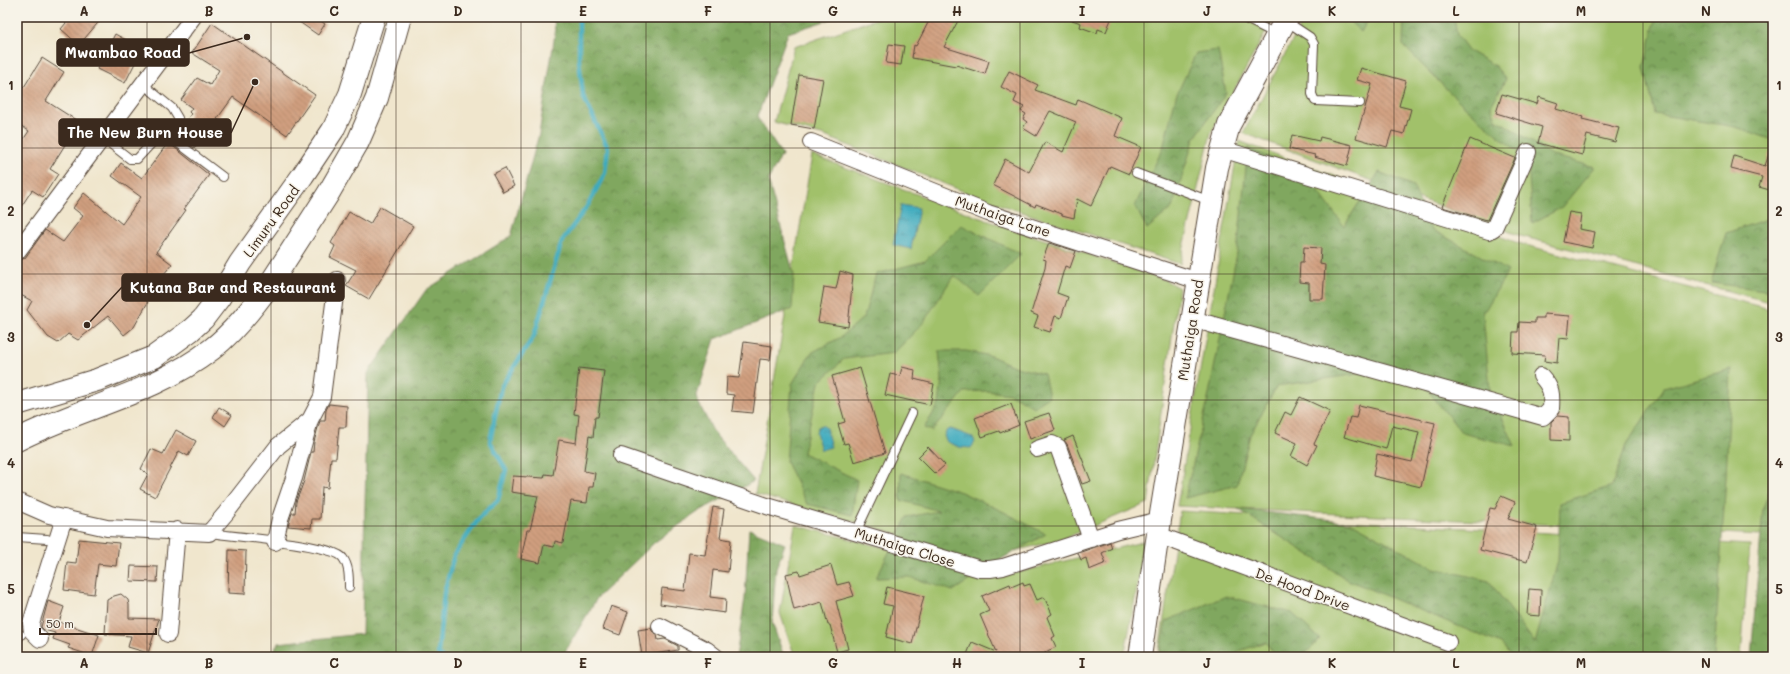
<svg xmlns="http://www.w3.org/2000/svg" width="1790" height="674" font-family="Mali,sans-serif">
  <defs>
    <pattern id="forest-crowns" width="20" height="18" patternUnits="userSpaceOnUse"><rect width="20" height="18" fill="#80a75e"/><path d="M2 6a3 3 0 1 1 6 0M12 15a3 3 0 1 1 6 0" fill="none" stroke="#6a884d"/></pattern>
    <pattern id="water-ripples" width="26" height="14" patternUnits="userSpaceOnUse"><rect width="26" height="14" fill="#3eaabe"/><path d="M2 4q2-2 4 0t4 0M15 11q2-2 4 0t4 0" fill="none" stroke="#358b9a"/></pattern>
    <pattern id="building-back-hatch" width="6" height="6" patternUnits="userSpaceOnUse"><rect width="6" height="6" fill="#d09f7f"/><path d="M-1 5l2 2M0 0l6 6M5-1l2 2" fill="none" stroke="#aa8267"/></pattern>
  </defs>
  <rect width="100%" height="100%" fill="#f7f3e8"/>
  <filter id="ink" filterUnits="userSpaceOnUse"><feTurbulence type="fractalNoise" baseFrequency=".025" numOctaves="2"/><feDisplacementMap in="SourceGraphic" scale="8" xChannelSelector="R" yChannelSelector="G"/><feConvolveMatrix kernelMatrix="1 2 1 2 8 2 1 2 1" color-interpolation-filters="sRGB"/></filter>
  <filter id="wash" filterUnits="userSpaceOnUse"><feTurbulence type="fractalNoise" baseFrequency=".012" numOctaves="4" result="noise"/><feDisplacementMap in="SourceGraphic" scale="16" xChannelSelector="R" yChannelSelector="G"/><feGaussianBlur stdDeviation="0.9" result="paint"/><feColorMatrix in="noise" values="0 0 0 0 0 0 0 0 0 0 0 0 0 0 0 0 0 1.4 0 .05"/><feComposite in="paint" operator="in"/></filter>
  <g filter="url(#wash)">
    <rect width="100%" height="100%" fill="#f0e6cd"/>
    <path fill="#a1c16a" stroke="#6e7644" d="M 881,17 L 1274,17 L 1211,133 L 1180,264 L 980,198 L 825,136 L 774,122 L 794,47 Z
      M 1305,17 L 1773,17 L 1773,303 L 1521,236 L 1243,133 Z
      M 1239,141 L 1518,243 L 1773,310 L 1773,511 L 1760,535 L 1177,506 Z
      M 812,155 L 986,220 L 1165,280 L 1179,288 L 1148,503 L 1060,540 L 984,558 L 755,494 Z
      M 1180,511 L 1750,545 L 1741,657 L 1158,657 Z
      M 795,525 L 1000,577 L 1146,541 L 1124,657 L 795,657 L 780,613 Z"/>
    <path fill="url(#forest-crowns)" stroke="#5e683e" d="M 554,17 L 837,17 L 788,33 L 757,117 L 782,155 L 768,180 L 794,275 L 792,309 L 715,339 L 696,398 L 714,433 L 754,481 L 698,512 L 655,542 L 597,598 L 562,657 L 271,657 L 278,643 L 362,634 L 368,373 L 426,290 L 511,236 L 539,134 L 555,34 Z
      M 1345,17 L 1370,17 L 1361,32 Z
      M 1404,17 L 1454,17 L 1457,35 L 1469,51 L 1495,66 L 1506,79 L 1491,106 L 1496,119 L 1554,156 L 1595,167 L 1561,208 L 1532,223 L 1528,159 C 1482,125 1442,86 1403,45 Z
      M 1656,17 L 1773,17 L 1773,140 L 1736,127 L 1655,114 L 1644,67 Z
      M 1218,50 L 1226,93 L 1194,139 L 1172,208 L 1147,229 L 1135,206 L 1163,148 L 1176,96 L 1196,53 Z
      M 1248,148 L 1304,172 L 1344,226 L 1379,172 L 1413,186 L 1431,229 L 1508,271 L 1483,314 L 1490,390 L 1515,446 L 1462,433 L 1417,377 L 1358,374 L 1277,386 L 1250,435 L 1237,485 L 1185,498 L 1208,399 L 1237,253 Z
      M 1773,217 L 1773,291 L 1711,283 L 1726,233 Z
      M 961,225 L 1021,254 L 979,296 L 954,275 L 923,323 L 894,353 L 844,359 L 819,383 L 803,453 L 857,480 L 852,515 L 807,504 L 786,462 L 792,384 L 811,353 L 841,337 L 864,317 L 876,274 L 925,261 Z
      M 939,351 L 966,351 L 991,356 L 1016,367 L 1044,374 L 1049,397 L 1034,407 L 1010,394 L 987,391 L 964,392 L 932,431 L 924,428 L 939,404 L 942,379 Z
      M 1731,369 L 1726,478 L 1714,657 L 1512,657 L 1501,644 L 1348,580 L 1238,509 L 1350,522 L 1434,568 L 1489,581 L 1535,643 L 1558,561 L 1560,503 L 1612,486 L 1626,445 L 1664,388 Z
      M 901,473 L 961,492 L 1002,511 L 1046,534 L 1003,558 L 953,591 L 909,577 L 876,578 L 907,517 L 939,511 L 900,500 Z
      M 1773,481 L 1773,657 L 1751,657 L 1763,508 Z
      M 749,529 L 785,544 L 776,569 L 772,622 L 784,657 L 736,657 L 745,598 Z
      M 1226,596 L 1292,613 L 1320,639 L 1302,657 L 1276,657 L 1266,642 L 1239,651 L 1235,657 L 1159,657 L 1166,621 Z"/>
    <path fill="url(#water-ripples)" stroke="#3c6a6e" d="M 901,205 L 919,208 L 911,249 L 893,245 Z
      M 822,425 L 826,428 L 831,447 L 821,450 L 816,432 L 818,427 Z
      M 951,429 L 972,437 L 975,442 L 971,448 L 959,447 L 947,442 L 944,436 L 947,430 Z"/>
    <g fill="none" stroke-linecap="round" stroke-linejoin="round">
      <path stroke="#3eaabe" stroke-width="4.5" d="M 441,657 L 438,653 L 444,593 L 454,555 L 480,517 L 498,500 L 506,470 L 490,441 L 501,387 L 534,336 L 562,241 L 588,205 L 605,173 L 608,148 L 583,96 L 579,60 L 579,17"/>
    </g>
    <g id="blocks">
      <path fill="url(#building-back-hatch)" d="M 71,17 L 103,17 L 79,45 L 61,29 Z
        M 292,17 L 315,17 L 325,24 L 318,35 Z
        M 931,17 L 960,17 L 944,47 L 989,61 L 985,74 L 956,65 L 956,66 L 912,58 L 914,45 L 916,46 Z
        M 1069,17 L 1112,17 L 1106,32 L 1098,29 L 1097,33 L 1080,27 L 1081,23 L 1069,19 Z
        M 212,23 L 315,95 L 287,135 L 233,97 L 217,119 L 233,130 L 226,140 L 217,133 L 209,144 L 201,138 L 194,148 L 176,134 L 191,114 L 189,112 L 192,108 L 181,100 L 197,78 L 210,85 L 219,70 L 192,53 Z
        M 115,34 L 142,49 L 125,83 L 97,69 Z
        M 889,44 L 904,46 L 901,65 L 886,63 Z
        M 42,58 L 64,72 L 46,101 L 79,122 L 50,169 L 58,174 L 43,197 L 32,190 L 17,213 L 17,149 L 29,131 L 17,123 L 17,83 L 24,87 Z
        M 1361,68 L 1406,81 L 1399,106 L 1411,109 L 1404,134 L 1392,131 L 1387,147 L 1356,138 L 1372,84 L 1357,80 Z
        M 1009,71 L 1038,85 L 1035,90 L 1076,105 L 1078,99 L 1122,118 L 1115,136 L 1141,147 L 1129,174 L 1110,166 L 1091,206 L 1077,199 L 1074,218 L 1062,215 L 1062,214 L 1036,204 L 1035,207 L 993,185 L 1005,159 L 1029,172 L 1045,142 L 1063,152 L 1076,122 L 1050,111 L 1036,136 L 1023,128 L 1027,122 L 1023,119 L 1026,114 L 1021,111 L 1024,107 L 1014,102 L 1017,95 L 1001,87 Z
        M 799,75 L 823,79 L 814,129 L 791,125 Z
        M 1502,94 L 1537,104 L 1539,97 L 1558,103 L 1556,109 L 1583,117 L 1582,119 L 1619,128 L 1615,142 L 1587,135 L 1582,155 L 1538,143 L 1542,127 L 1496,113 Z
        M 1292,135 L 1319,141 L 1320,137 L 1352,145 L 1347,166 L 1314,157 L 1315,155 L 1289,149 Z
        M 1470,139 L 1515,158 L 1487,220 L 1442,207 Z
        M 169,143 L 209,175 L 184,209 L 186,210 L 156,252 L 172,264 L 144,299 L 148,302 L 134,327 L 124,335 L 108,316 L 78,340 L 68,334 L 58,343 L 48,337 L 27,310 L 32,301 L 17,293 L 18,261 L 25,258 L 45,230 L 63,242 L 83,216 L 73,208 L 84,193 L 122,224 L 141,197 L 112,176 L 121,163 L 142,178 L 167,144 Z
        M 1770,151 L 1773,152 L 1773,191 L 1759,187 L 1762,177 L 1731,169 L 1734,156 L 1765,166 Z
        M 505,168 L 514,186 L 503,192 L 493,174 Z
        M 380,207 L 413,226 L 369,299 L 346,286 L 356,270 L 330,257 L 335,246 L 331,243 L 349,212 L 370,224 Z
        M 1569,212 L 1581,214 L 1579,229 L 1595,232 L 1592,248 L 1563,242 Z
        M 1049,243 L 1076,251 L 1070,268 L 1065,266 L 1057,293 L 1068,297 L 1061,318 L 1055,316 L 1050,332 L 1034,327 L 1038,316 L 1031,313 L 1045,268 L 1046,260 L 1043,259 Z
        M 1304,247 L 1321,248 L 1320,264 L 1325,265 L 1323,299 L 1309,299 L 1309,283 L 1299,282 L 1300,262 L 1303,262 Z
        M 840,271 L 853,275 L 848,327 L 818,322 L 824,287 L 836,289 Z
        M 1544,314 L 1570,316 L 1568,339 L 1559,338 L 1557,363 L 1544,361 L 1545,355 L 1512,353 L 1513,332 L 1518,332 L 1519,322 L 1535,323 L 1535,318 L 1544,318 Z
        M 744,342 L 772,346 L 770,360 L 760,359 L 753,413 L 732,411 L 734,395 L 726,394 L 727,377 L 739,378 Z
        M 902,367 L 915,370 L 914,379 L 934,384 L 930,405 L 885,395 L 890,374 L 900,376 Z
        M 579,368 L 604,371 L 598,417 L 595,417 L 593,437 L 589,436 L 584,471 L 595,473 L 593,487 L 589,487 L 587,503 L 571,501 L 563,543 L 555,541 L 554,547 L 544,545 L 540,563 L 521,559 L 527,530 L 530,530 L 538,496 L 511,492 L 513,476 L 544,478 L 545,474 L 553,475 L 559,440 L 576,443 L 579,415 L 574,414 Z
        M 860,368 L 885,453 L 854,462 L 848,443 L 844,444 L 838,424 L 845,422 L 832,376 Z
        M 1300,397 L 1330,411 L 1314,444 L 1317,445 L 1307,465 L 1291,456 L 1297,443 L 1275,433 L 1285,412 L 1291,415 Z
        M 329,404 L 347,406 L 346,427 L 339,427 L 336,458 L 331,458 L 328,488 L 322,487 L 320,519 L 312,519 L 311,528 L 288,526 L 292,513 L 295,513 L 296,502 L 304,481 L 311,452 L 313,452 L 314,442 L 319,424 L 320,421 L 325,421 L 326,410 Z
        M 1011,404 L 1019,425 L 1000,433 L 999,431 L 982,437 L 975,418 Z
        M 1359,405 L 1435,423 L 1421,487 L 1373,476 L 1377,454 L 1412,462 L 1419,432 L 1392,426 L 1386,449 L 1344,437 L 1350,417 L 1356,418 Z
        M 219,407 L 232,415 L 225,426 L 213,417 Z
        M 1049,413 L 1055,430 L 1030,439 L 1024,421 Z
        M 1557,416 L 1569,417 L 1569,441 L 1551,440 L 1551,422 Z
        M 176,430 L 196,441 L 188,456 L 179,451 L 155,497 L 140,489 L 148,474 L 141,469 L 151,449 L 163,454 Z
        M 1073,436 L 1091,481 L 1082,484 L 1067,444 L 1064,440 Z
        M 928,447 L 945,465 L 935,474 L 918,457 Z
        M 1501,496 L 1515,502 L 1508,519 L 1537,527 L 1527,562 L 1480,550 L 1490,508 L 1495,509 Z
        M 713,507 L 724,509 L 720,538 L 731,540 L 728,572 L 713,570 L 710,597 L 726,599 L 725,613 L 660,604 L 662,588 L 685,591 L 689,553 L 705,555 Z
        M 79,539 L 119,543 L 116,566 L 98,564 L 94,594 L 64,590 L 67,562 L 76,563 Z
        M 1110,542 L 1112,548 L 1102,553 L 1106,563 L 1089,570 L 1086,558 L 1081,560 L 1078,553 Z
        M 229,550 L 246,551 L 245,594 L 228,593 Z
        M 831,565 L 837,585 L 849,582 L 854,596 L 836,601 L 848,649 L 837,652 L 830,625 L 828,625 L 822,602 L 794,610 L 786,574 L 799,571 L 800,575 Z
        M 131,566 L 158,567 L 157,582 L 130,581 Z
        M 1023,582 L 1024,586 L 1030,584 L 1037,600 L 1044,597 L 1052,614 L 1047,617 L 1055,636 L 1052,638 L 1056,647 L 1045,652 L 1046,654 L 1039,657 L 966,657 L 972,642 L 996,652 L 980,615 L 989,611 L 982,596 L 1010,584 L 1011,587 Z
        M 887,587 L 924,596 L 912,644 L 886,637 L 893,606 L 883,604 Z
        M 1529,589 L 1541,590 L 1540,616 L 1527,615 Z
        M 121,594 L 128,600 L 129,605 L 129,618 L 159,619 L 148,653 L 128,647 L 131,636 L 105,634 L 107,600 L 114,596 Z
        M 48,601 L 64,607 L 59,622 L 99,635 L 92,656 L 68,648 L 70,645 L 53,639 L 55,633 L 44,630 L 41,627 Z
        M 611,606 L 628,612 L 620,635 L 603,629 Z
        M 651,628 L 652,631 L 657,635 L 658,640 L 665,639 L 678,646 L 678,650 L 642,656 L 638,630 Z"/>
    </g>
  </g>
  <g filter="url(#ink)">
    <use href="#blocks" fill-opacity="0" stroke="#564638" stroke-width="1"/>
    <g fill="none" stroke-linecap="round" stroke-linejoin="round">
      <defs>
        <path id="service" d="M 1242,17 L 1276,34
          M 1286,21 L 1310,37 L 1314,44 L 1312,94 L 1315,101 L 1360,103
          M 143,84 L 172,108 L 178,118
          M 103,138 L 130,159 L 137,159 L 161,133 L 165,133 L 223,177
          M 1136,173 L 1210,201
          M 856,532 L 912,413
          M 209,533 C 231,536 333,544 343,558 C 349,566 349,577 349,587
          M 17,537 L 47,539
          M 17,639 L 21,635"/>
        <path id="minor" d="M 811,142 L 988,213 L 1198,281
          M 1222,149 L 1489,231 L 1494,228 L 1528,152
          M 17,252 L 193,17
          M 1192,319 L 1543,417 L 1551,409 C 1552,394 1552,388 1541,376
          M 1037,449 L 1052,444 L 1058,447 L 1091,539
          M 621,456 L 767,506 L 980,569 L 990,569 L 1003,567 L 1118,530 L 1160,520
          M 17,501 L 49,515 L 107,528 L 209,533 L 226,513 L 278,446 L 310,420 L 322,397 L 337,280
          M 1158,535 L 1448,642
          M 275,542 L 280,519 L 294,478 L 310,420
          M 660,626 L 707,650 L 716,657
          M 168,634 L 177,530
          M 40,639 L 32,631 L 31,623 L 64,518"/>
        <path id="secondary" d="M 17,404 L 97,380 L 154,357 L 191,330 L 203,319 L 219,298 L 240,263 L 303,175 L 333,130 L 350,94 L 374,17
          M 17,440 C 81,407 154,394 212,349 C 232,333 255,305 270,284 L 328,194 L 358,142 L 377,98 L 400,17
          M 1140,657 L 1160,520 L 1217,168 L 1229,125 L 1287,17"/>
      </defs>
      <use href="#service" stroke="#564638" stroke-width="10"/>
      <use href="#minor" stroke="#564638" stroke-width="18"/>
      <use href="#secondary" stroke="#564638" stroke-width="24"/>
      <use href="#service" stroke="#fff" stroke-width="8"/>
      <use href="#minor" stroke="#fff" stroke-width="16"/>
      <use href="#secondary" stroke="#fff" stroke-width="22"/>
    </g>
  </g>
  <path fill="none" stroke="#3b2a1e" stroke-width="1" stroke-opacity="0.55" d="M 147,17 L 147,657M 271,17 L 271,657M 396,17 L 396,657M 521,17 L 521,657M 646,17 L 646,657M 770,17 L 770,657M 895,17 L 895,657M 1020,17 L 1020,657M 1144,17 L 1144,657M 1269,17 L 1269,657M 1394,17 L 1394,657M 1519,17 L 1519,657M 1643,17 L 1643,657M 17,148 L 1773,148M 17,274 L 1773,274M 17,400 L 1773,400M 17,526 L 1773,526"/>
  <g text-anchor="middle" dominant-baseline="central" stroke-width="3" stroke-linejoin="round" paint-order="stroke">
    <g font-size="14" fill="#3b2a1e" stroke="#f7f3e8">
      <text transform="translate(1003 216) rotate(19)">Muthaiga Lane</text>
      <text transform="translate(271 221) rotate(-54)">Limuru Road</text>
      <text transform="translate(1190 330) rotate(-81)">Muthaiga Road</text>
      <text transform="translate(905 547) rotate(17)">Muthaiga Close</text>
      <text transform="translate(1303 589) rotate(20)">De Hood Drive</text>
    </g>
  </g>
  <path fill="none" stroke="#3b2a1e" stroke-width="1.5" d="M247 37L189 53M255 82L231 133M87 325L122 287"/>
  <g fill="#3b2a1e" stroke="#f7f3e8" stroke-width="1.5">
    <circle cx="247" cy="37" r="4"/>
    <circle cx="255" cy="82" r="4"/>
    <circle cx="87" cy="325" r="4"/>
  </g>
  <g fill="#3b2a1e" stroke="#3b2a1e" stroke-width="1.5">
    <rect x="57" y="39" width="132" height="27" rx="4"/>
    <rect x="59" y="119" width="172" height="27" rx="4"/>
    <rect x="122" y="274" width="222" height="27" rx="4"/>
  </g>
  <g font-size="15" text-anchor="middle" font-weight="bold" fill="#fff">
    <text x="123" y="58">Mwambao Road</text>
    <text x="145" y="138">The New Burn House</text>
    <text x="233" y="293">Kutana Bar and Restaurant</text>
  </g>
  <rect width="1790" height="674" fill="none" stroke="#f7f3e8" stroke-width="44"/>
  <path d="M40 628v6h116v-6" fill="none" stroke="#3b2a1e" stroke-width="2"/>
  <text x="46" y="628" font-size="12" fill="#3b2a1e" stroke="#f7f3e8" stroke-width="3" paint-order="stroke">50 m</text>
  <rect x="22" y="22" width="1746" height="630" fill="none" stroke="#3b2a1e" stroke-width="1.5"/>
  <g font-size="13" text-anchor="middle" font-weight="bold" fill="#3b2a1e">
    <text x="84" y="16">A</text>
    <text x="209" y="16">B</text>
    <text x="334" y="16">C</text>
    <text x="458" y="16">D</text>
    <text x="583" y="16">E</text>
    <text x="708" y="16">F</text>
    <text x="833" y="16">G</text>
    <text x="957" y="16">H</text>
    <text x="1082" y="16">I</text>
    <text x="1207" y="16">J</text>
    <text x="1332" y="16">K</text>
    <text x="1456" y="16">L</text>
    <text x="1581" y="16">M</text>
    <text x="1706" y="16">N</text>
    <text x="11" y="90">1</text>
    <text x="1779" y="90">1</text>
    <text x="11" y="216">2</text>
    <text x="1779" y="216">2</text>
    <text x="11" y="342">3</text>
    <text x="1779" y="342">3</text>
    <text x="11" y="468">4</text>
    <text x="1779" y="468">4</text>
    <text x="11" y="594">5</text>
    <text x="1779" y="594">5</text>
    <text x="84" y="668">A</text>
    <text x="209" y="668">B</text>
    <text x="334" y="668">C</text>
    <text x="458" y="668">D</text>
    <text x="583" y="668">E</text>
    <text x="708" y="668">F</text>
    <text x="833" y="668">G</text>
    <text x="957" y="668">H</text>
    <text x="1082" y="668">I</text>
    <text x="1207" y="668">J</text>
    <text x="1332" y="668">K</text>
    <text x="1456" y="668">L</text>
    <text x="1581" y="668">M</text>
    <text x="1706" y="668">N</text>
  </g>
</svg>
